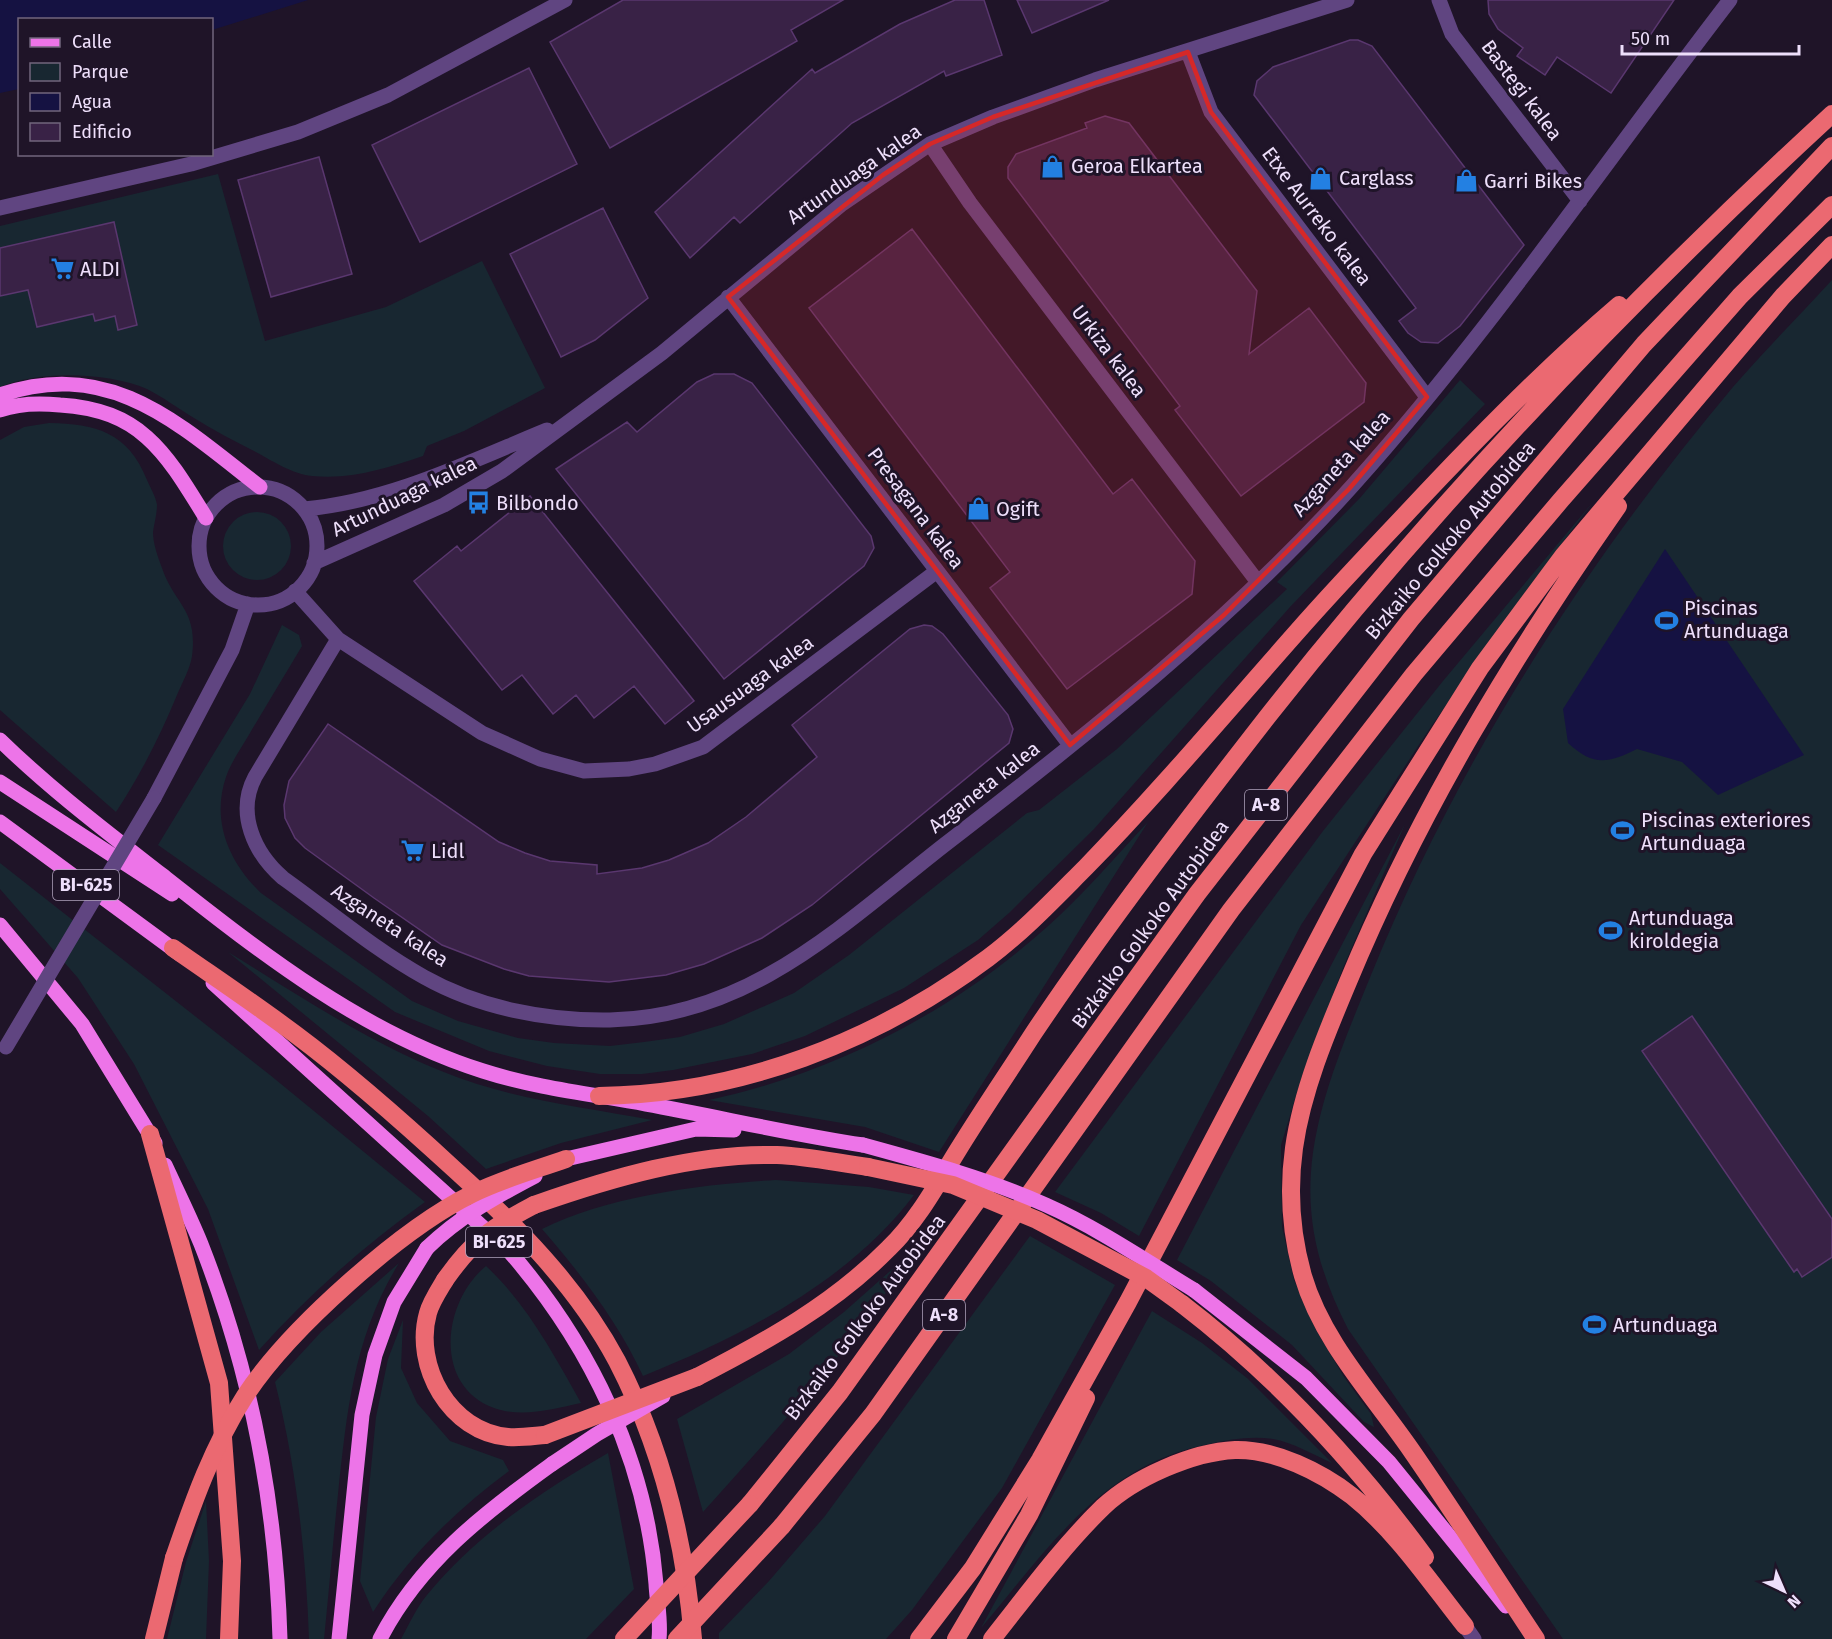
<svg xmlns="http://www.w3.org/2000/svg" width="1832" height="1639" font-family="'Fira Sans',sans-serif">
  <rect width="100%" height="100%" fill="#1f1428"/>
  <path fill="#182731" d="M 218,174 L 265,341 L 386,307 L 482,261 L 545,388 L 464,431 L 427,446 L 423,456 C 386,468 352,480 312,476 C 292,474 271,460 254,451 C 234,441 213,430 194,418 C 179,409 163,397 147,389 C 108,372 39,370 0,387 L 0,226 Z
    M 1832,280 L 1832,1639 L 1563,1639 L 1348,1329 C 1322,1278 1307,1229 1311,1172 C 1316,1104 1346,1037 1371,975 C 1458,761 1585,563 1733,387 C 1765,350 1799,316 1832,280 Z
    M 1460,380 L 1485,404 L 1290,607 L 1094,829 L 1009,913 L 978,940 L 904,988 L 805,1036 L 752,1054 L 673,1070 L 642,1074 L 600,1074 L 547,1066 L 489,1051 L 395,1012 L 158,845 L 250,694 L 282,625 L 299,635 L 302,646 C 285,675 267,704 250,733 C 242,747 231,762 226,777 C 211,821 229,862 261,893 L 412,1001 L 458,1021 L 518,1038 L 554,1043 L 610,1046 L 644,1042 L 680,1037 L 724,1024 L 794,993 L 849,955 L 1027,813 L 1039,810 L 1117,749 L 1287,589 L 1277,582 L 1360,498 Z
    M 49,423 C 96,424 128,432 147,480 C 150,487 156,497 157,505 C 157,514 154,524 153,532 C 153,544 158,557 162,568 C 174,604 198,609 192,656 C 190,669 182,683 177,695 C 160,736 141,774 116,812 L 0,710 L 0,440 L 24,427 Z
    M 1593,502 L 1524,594 L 1428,731 L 1301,925 L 1139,1236 L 1101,1213 L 1055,1192 L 1323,831 L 1443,681 Z
    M223 546a34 34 0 1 1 68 0a34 34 0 1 1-68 0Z
    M 1148,822 L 939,1152 L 865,1127 L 709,1100 C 834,1073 952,1012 1047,927 C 1083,895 1115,857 1148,822 Z
    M 1405,824 L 1343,968 L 1302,1076 L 1281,1145 L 1282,1227 L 1294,1280 L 1316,1330 L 1344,1377 L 1371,1414 L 1374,1427 L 1364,1422 L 1292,1345 L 1211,1281 L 1177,1260 Z
    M 0,863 L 270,1075 L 425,1202 C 365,1245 308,1295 259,1350 L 208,1209 L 134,1064 L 78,978 L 0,889 Z
    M 228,952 C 308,1001 387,1055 477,1084 C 534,1102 594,1109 652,1120 L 561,1143 L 486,1169 L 428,1116 Z
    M 776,1180 L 869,1187 L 914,1195 C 848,1282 742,1336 643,1376 C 618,1322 581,1274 542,1229 C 607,1196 704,1184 776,1180 Z
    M 1030,1236 L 1115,1285 L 1002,1488 L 912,1610 L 886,1639 L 719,1639 L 719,1633 L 769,1581 L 825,1516 Z
    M 915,1249 C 855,1345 778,1428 703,1512 L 677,1419 L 789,1354 L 844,1312 Z
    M 399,1263 C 354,1336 347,1410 338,1494 C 333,1542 329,1591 324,1639 L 309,1639 C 306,1553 296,1466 275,1382 L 321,1332 Z
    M 486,1266 C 527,1304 554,1355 581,1403 C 553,1409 522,1418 494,1408 C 432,1385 443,1301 486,1266 Z
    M 1152,1311 L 1202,1343 L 1247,1378 L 1332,1463 C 1314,1455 1292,1442 1273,1439 C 1252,1436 1230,1439 1209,1444 C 1101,1465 1048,1549 981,1628 Z
    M 403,1320 L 401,1368 L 417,1403 L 450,1441 L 503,1460 L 509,1471 C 454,1512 410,1555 373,1612 L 360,1581 L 376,1417 L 388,1359 Z
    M 608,1453 L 634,1589 L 586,1639 L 401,1639 C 409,1625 416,1608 427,1595 C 476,1535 542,1491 608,1453 Z
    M 206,1501 L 209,1561 L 206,1639 L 167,1639 L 186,1562 Z"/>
  <path fill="#151242" d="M 0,0 L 308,0 L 212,30 L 212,20 L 20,20 L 19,89 L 0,93 Z
    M 1665,549 L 1804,755 L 1718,795 L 1682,762 L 1637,749 C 1607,764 1593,766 1568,743 L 1563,709 Z"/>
  <path fill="#392246" stroke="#5a376f" stroke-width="1.5" d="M 623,0 L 843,0 L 791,30 L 797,41 L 610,148 L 550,42 Z
    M 955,0 L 984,0 L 1002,55 L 946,76 L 944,71 L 852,123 L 740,223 L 734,217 L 690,258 L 655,212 L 812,69 L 815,73 L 900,24 Z
    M 1017,0 L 1109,0 L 1032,33 Z
    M 1488,0 L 1674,0 L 1611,93 L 1557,57 L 1545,75 L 1517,56 L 1523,48 L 1498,29 L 1489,14 Z
    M 1350,40 L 1358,40 L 1372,46 L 1524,245 L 1460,326 L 1438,343 L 1421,342 L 1408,333 L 1399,321 L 1416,308 L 1254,95 L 1257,81 L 1273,67 Z
    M 529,68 L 577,164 L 420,242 L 372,145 Z
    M 1105,116 L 1129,123 L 1257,291 L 1249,354 L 1309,308 L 1366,383 L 1364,402 L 1241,496 L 1175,410 L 1180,406 L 1008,178 L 1008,167 L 1016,154 L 1087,128 L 1085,123 Z
    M 319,157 L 352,274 L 271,297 L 238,180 Z
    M 603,208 L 648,298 L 595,340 L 561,357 L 510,254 Z
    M 114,222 L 137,325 L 118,330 L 115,316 L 95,321 L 93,314 L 37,327 L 28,290 L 0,296 L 0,248 Z
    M 912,229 L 1113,494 L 1132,479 L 1195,561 L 1192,594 L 1067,689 L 990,588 L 1010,572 L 809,308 Z
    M 714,374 L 734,374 L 752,383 L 871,536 L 874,548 L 864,566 L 724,679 L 556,469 L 627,422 L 637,432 L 697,382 Z
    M 530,496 L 694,701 L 665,724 L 634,686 L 594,718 L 576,695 L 553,714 L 522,675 L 502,690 L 414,581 L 457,546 L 461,551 Z
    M 924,625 L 932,626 L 943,634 L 1008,715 L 1013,729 L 1009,743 L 812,905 L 762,938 L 704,964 L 666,975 L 609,982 L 529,976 L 504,969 L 442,945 L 374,898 L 305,848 L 295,838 L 285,818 L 284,805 L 289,781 L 328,724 L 499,842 L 525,853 L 550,861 L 597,865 L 597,874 L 642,868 L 669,860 L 708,843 L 746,817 L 817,757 L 792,725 L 910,629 Z
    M 1692,1016 L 1832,1219 L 1832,1257 L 1802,1277 L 1797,1269 L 1794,1272 L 1642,1051 Z"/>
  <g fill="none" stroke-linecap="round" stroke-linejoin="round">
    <path stroke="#604581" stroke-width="15" d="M 1439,0 L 1452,34 L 1580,201
      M 1188,52 L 1211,112 L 1427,397
      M 930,144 L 970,203 L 1257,581
      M 0,208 L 191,164 L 298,132 L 388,95 L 565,0
      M 728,297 L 1070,745
      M199 546a59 59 0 1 1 118 0a59 59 0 1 1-118 0Z
      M 304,509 C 388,502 469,462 547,430
      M 314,563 L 444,505 L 502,471 L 662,353 L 842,204 L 930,144 L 993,117 L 1095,80 L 1347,0
      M 295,591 L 338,639 L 482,733 L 540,759 L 584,771 L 629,769 L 655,764 L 703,747 L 937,571
      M 338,639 L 255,777 C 236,813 254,853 283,878 C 328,910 375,950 424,977 C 479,1008 547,1021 610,1020 C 749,1017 841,926 943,846 C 1087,735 1231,621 1353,485 C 1490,332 1605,162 1730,0
      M 154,798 L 232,650 L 248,604
      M 1465,1626 L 1474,1639"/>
    <path stroke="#ed74e8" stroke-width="15" d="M 0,395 C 110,357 179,424 260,487
      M 0,410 C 19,403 40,403 60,405 C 142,410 166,453 206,518
      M 0,740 C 50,789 107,832 162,875 C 260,952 362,1033 483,1071 C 536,1088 591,1094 646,1104 C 718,1117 790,1134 863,1145
      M 0,782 L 172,894
      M 0,822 L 181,955
      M 0,925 L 82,1024 L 155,1143
      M 213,983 L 509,1251 C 590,1344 646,1459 656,1584 C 657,1602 661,1621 659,1639
      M 566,1159 L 696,1129 L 734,1130
      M 165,1165 C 177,1191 190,1217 201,1244 C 251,1371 276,1503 280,1639
      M 1194,1290 L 1306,1378 L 1389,1462 L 1506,1606
      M 339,1639 L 362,1415 L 375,1355 L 394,1302 L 427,1248
      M 380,1639 C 419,1563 484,1513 552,1464"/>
    <path stroke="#eb6971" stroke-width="18" d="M 173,948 C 213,976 255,1004 295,1034 C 350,1075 403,1122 454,1169 C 516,1225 577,1286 617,1361 C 662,1448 685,1542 693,1639
      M 599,1096 C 740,1094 875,1042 988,958 C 1024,931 1055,898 1086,867 C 1159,792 1227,711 1296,633 C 1331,593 1368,554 1405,515 C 1473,442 1543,370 1619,305
      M 150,1134 L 219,1383 L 232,1561 L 229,1639
      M 534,1205 C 611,1178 695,1153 777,1155 C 807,1156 838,1163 868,1167
      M 445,1280 C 439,1290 431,1302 428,1313 C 413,1366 450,1432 508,1437 C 520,1438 533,1436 545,1435
      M 1182,1304 C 1276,1376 1355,1462 1425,1557
      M 697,1377 C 767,1341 834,1304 889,1248 C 918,1220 937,1184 958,1150 C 982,1111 1008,1073 1033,1034 C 1106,925 1187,820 1268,716 C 1438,500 1630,300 1832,114
      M 750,1504 L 840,1392 L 1197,894 L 1411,619 L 1644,344 L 1832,146
      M 782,1526 L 873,1414 L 1231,910 L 1414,674 L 1561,500 L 1740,296 L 1832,205
      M 154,1639 L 174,1558
      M 919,1639 L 973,1568 L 1040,1460 L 1128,1302 L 1363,854 L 1480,668 L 1563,556 L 1783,296 L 1832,245
      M 956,1639 L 1029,1515 L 1086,1398
      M 992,1639 C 1027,1595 1062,1547 1103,1507 C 1134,1478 1192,1452 1235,1450 C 1275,1449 1321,1472 1352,1496 C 1397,1532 1430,1582 1465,1626
      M 1536,1639 C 1494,1576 1454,1512 1411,1450 C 1373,1395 1322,1341 1303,1276 C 1291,1234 1288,1191 1294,1148 C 1302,1091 1326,1034 1348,982 C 1418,813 1513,656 1618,506"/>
    <path stroke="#604581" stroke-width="15" d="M 6,1047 L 154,798"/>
    <path stroke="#ed74e8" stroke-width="15" d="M 863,1145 C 925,1162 988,1179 1046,1205 C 1098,1228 1146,1261 1194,1290
      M 427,1248 C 459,1217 495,1197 535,1176
      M 552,1464 L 597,1434 L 663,1396"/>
    <path stroke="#eb6971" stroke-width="18" d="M 868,1167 L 953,1185 L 1037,1220 L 1146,1278 L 1182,1304
      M 445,1280 C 472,1241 492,1227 534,1205
      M 545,1435 L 697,1377
      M 174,1558 C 193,1502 213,1446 245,1396 C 289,1329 401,1229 472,1194 C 502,1179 535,1170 566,1159
      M 624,1639 L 750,1504
      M 677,1639 L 782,1526"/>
  </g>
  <path fill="#d62828" fill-opacity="0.2" stroke="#d62828" stroke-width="4.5" stroke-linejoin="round" d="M 1188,52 L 1211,112 L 1427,397 L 1349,489 L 1224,615 L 1070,745 L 728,297 L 883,175 L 930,144 L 993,117 Z"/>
  <defs>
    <symbol id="shop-bare" viewBox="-9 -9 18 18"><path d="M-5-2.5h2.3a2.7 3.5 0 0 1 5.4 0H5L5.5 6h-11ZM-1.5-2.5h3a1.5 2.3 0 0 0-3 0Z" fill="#2380e2" stroke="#1f1428" stroke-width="2.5" paint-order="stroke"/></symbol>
    <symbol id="supermarket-bare" viewBox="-9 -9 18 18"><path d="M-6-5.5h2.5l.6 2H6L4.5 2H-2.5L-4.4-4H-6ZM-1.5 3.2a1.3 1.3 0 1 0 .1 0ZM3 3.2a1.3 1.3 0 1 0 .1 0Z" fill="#2380e2" stroke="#1f1428" stroke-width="2.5" paint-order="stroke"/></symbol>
    <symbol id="bus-bare" viewBox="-9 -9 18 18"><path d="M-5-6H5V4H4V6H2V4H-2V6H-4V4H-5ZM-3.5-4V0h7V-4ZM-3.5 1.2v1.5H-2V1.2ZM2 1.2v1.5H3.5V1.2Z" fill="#2380e2" stroke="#1f1428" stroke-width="2.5" paint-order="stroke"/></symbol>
    <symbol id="stadium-bare" viewBox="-9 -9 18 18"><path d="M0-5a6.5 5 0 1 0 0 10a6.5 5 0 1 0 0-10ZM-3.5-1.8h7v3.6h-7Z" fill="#2380e2" stroke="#1f1428" stroke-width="2.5" paint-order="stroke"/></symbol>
  </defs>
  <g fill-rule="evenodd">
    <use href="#shop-bare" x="1036" y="150" width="33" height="33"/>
    <use href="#shop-bare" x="1304" y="162" width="33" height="33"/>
    <use href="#shop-bare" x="1450" y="164" width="33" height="33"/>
    <use href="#supermarket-bare" x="46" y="252" width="33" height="33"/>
    <use href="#bus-bare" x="462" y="486" width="33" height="33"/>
    <use href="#shop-bare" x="962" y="492" width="33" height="33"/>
    <use href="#stadium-bare" x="1650" y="604" width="33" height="33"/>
    <use href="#stadium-bare" x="1606" y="814" width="33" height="33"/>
    <use href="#supermarket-bare" x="396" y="834" width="33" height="33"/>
    <use href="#stadium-bare" x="1594" y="914" width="33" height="33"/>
    <use href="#stadium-bare" x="1578" y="1308" width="33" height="33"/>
  </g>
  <g text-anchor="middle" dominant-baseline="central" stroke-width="6" stroke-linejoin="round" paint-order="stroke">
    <g fill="#1f1428" stroke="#b0a2bc" stroke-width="1.5">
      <rect x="1245" y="790" width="42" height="30" rx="4.5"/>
      <rect x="53" y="870" width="66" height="30" rx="4.5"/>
      <rect x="466" y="1227" width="66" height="30" rx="4.5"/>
      <rect x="923" y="1300" width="42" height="30" rx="4.5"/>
    </g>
    <g font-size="18" font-weight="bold" fill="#eedffb">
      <text x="1266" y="805">A-8</text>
      <text x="86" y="885">BI-625</text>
      <text x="499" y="1242">BI-625</text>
      <text x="944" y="1315">A-8</text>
    </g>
    <g font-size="20" fill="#eedffb" stroke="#1f1428">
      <text transform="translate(1522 90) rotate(53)">Bastegi kalea</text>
      <text transform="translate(854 174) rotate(-35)">Artunduaga kalea</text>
      <text transform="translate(1317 216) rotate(53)">Etxe Aurreko kalea</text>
      <text transform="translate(1109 351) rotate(53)">Urkiza kalea</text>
      <text transform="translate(1341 463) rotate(-48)">Azganeta kalea</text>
      <text transform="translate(404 496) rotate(-26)">Artunduaga kalea</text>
      <text transform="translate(916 508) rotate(53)">Presagana kalea</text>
      <text transform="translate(1450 540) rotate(-50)">Bizkaiko Golkoko Autobidea</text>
      <text transform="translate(750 684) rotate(-36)">Usausuaga kalea</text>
      <text transform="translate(984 787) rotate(-38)">Azganeta kalea</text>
      <text transform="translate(1150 924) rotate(-54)">Bizkaiko Golkoko Autobidea</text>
      <text transform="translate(390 925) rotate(33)">Azganeta kalea</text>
      <text transform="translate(865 1317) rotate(-53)">Bizkaiko Golkoko Autobidea</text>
    </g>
    <g font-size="20" fill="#eedffb" stroke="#1f1428" text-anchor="start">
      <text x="1071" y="166">Geroa Elkartea</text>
      <text x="1339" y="178">Carglass</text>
      <text x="1484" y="181">Garri Bikes</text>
      <text x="80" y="269">ALDI</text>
      <text x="496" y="503">Bilbondo</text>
      <text x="996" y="509">Ogift</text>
      <text x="1684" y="608">Piscinas<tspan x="1684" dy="23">Artunduaga</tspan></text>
      <text x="1641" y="820">Piscinas exteriores<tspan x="1641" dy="23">Artunduaga</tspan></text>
      <text x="431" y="851">Lidl</text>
      <text x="1629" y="918">Artunduaga<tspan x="1629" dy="23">kiroldegia</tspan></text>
      <text x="1613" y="1325">Artunduaga</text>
    </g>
  </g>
  <rect x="18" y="18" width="195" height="138" fill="#1f1428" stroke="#72657c" stroke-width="1.5"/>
  <rect x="30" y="38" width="30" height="9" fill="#ed74e8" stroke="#72657c" stroke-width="1.5"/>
  <text x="72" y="48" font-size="18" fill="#eedffb">Calle</text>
  <rect x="30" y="63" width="30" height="18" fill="#182731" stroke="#72657c" stroke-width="1.5"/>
  <text x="72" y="78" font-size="18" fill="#eedffb">Parque</text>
  <rect x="30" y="93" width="30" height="18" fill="#151242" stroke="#72657c" stroke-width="1.5"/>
  <text x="72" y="108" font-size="18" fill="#eedffb">Agua</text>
  <rect x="30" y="123" width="30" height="18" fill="#392246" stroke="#72657c" stroke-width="1.5"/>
  <text x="72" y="138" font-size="18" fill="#eedffb">Edificio</text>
  <g transform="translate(1784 1591) rotate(136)" stroke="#1f1428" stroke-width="4.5" paint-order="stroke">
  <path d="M0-4.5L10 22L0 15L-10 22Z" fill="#eedffb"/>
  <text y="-9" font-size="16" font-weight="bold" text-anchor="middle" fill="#eedffb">N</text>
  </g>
  <path d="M1622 45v9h177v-9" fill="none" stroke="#eedffb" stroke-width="3"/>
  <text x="1631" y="45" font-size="18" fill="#eedffb" stroke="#1f1428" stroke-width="4.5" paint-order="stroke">50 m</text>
</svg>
